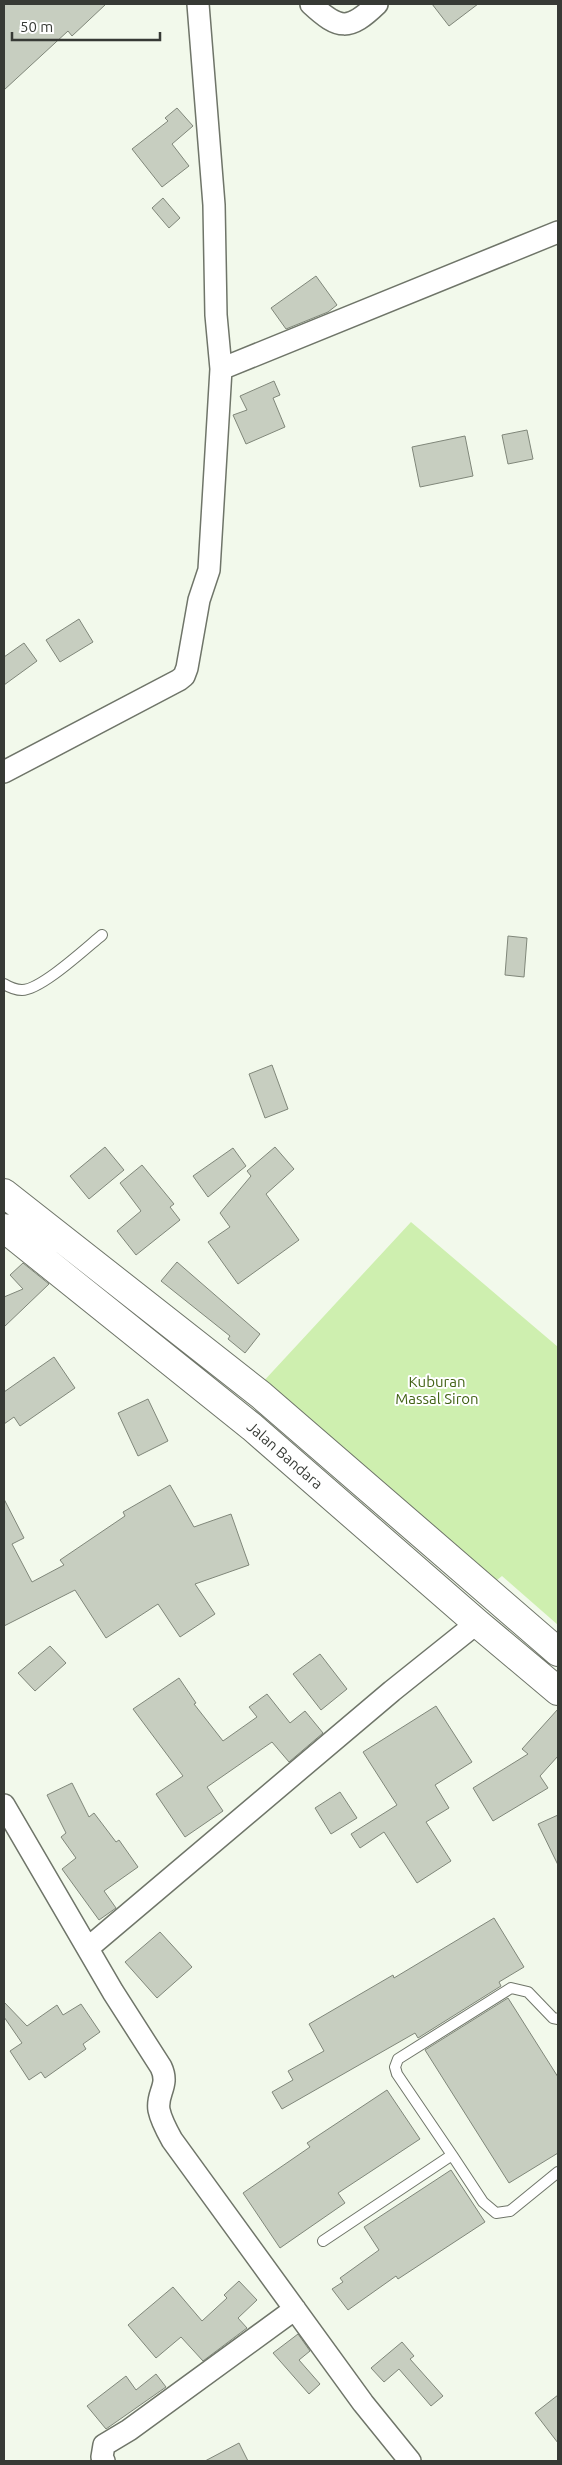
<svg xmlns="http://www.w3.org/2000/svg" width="562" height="2465" font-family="Ubuntu,sans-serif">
  <rect width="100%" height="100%" fill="#f2f9eb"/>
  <path fill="#ceefaf" d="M 411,1222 L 558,1347 L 558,1625 L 502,1576 L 492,1584 L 261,1384 Z"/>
  <path fill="#c7cec0" stroke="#80877a" d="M 4,4 L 106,4 L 72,36 L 68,31 L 4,90 Z
    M 432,4 L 478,4 L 449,26 Z
    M 177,108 L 193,126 L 172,144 L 189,166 L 162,187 L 132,149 L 168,121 L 165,118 Z
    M 163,198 L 180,218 L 169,228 L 152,208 Z
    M 316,276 L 337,305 L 328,312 L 286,329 L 271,308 Z
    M 274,381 L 280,395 L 273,398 L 285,427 L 246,444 L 233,415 L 247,410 L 240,396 Z
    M 527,430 L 533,459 L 508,464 L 502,435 Z
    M 465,436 L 473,476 L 420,487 L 412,447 Z
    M 79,619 L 93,642 L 60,662 L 46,640 Z
    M 24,643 L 37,661 L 4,685 L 4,657 Z
    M 508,936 L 527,938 L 524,977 L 505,975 Z
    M 272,1065 L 288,1109 L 265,1118 L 249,1074 Z
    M 105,1147 L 124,1170 L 89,1199 L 70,1176 Z
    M 275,1147 L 294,1169 L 266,1194 L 299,1240 L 238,1284 L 208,1242 L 230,1227 L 220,1213 L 251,1176 L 247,1171 Z
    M 233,1148 L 246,1166 L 208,1197 L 193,1176 Z
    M 142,1165 L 174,1204 L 170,1207 L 180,1220 L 136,1255 L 117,1231 L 141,1211 L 120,1183 Z
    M 177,1262 L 260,1334 L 245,1353 L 228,1339 L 230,1336 L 161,1281 Z
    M 23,1263 L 49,1284 L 4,1327 L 4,1297 L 23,1289 L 10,1275 Z
    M 54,1357 L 75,1388 L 20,1426 L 14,1417 L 4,1424 L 4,1392 Z
    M 148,1399 L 168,1441 L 138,1456 L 118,1413 Z
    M 170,1485 L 194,1527 L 231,1514 L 249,1565 L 195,1584 L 215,1614 L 180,1637 L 158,1604 L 106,1638 L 75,1590 L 4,1626 L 4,1499 L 24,1538 L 12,1544 L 32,1582 L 64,1565 L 60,1560 L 125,1516 L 123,1512 Z
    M 50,1646 L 66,1663 L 35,1691 L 18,1673 Z
    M 320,1654 L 347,1689 L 321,1710 L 293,1674 Z
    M 179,1678 L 196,1703 L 194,1704 L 223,1741 L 257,1717 L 249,1707 L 267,1694 L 290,1723 L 305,1711 L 323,1733 L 289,1762 L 272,1742 L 207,1787 L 223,1811 L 185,1837 L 156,1794 L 183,1776 L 133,1709 Z
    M 436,1706 L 472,1762 L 435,1785 L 449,1808 L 426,1822 L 451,1861 L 417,1883 L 384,1832 L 360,1848 L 351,1834 L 397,1805 L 363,1752 Z
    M 558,1709 L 558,1756 L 540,1776 L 548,1788 L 493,1821 L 473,1788 L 528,1754 L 522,1749 Z
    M 72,1783 L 89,1817 L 94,1813 L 116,1842 L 119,1840 L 138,1867 L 104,1891 L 116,1908 L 99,1920 L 62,1869 L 76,1858 L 61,1837 L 66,1833 L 47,1795 Z
    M 340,1792 L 357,1818 L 331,1834 L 315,1808 Z
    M 558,1815 L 558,1865 L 538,1824 Z
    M 494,1918 L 524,1967 L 499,1982 L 501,1986 L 418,2038 L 415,2033 L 282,2109 L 272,2092 L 293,2080 L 288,2071 L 324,2051 L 309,2024 L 393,1975 L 394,1978 Z
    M 160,1932 L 192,1967 L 157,1998 L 125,1962 Z
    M 508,1998 L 558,2077 L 558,2153 L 509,2183 L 425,2050 Z
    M 4,2002 L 27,2026 L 57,2005 L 63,2015 L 81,2004 L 100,2032 L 83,2044 L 86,2049 L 45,2078 L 41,2072 L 29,2080 L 10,2051 L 22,2043 L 4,2017 Z
    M 387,2090 L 420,2139 L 338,2193 L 345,2203 L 280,2248 L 243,2193 L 310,2147 L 307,2143 Z
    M 451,2170 L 485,2222 L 398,2279 L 396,2276 L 348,2310 L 332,2289 L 343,2282 L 340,2278 L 379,2250 L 364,2227 Z
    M 239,2281 L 257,2300 L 238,2318 L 247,2328 L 203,2361 L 181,2337 L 156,2358 L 128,2325 L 173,2287 L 202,2321 L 227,2298 L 224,2295 Z
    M 298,2334 L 310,2351 L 299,2360 L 320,2384 L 309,2394 L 273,2353 Z
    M 402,2342 L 414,2356 L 410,2359 L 443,2396 L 431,2406 L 399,2369 L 384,2382 L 371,2368 Z
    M 156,2374 L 166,2387 L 106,2429 L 87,2406 L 126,2376 L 136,2390 Z
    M 558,2395 L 558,2443 L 535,2413 Z
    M 239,2443 L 248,2461 L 205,2461 Z"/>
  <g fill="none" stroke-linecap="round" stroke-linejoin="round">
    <defs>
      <path id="lane" d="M 4,984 C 9,987 15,990 22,990 C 41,990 86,948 102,935
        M 452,2155 L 397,2074 L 395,2067 L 398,2059 L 511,1988 L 528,1992 L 553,2018 L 558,2019
        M 323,2241 L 452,2155 L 483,2202 L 496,2213 L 510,2211 L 558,2172"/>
      <path id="street" d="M 311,4 C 339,30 349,31 377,4
        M 221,369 L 558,232
        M 4,772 L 179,680 L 184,676 L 187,668 L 199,600 L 209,570 L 221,369 L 216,315 L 214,205 L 198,4
        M 4,1805 L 113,1992 L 161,2067 C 170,2086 156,2093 159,2110 C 161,2120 167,2131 172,2140 L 363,2403 L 410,2461
        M 88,1948 L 392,1691 L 477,1623
        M 104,2461 L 102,2457 L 104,2445 L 129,2430 L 295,2309"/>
      <path id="highway" d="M 4,1193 L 261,1395 L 558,1652
        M 4,1228 L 252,1427 L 477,1623 L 558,1691"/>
    </defs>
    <use href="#lane" stroke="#6f7569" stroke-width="12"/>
    <use href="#street" stroke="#6f7569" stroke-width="24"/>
    <use href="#highway" stroke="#6f7569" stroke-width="30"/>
    <use href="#lane" stroke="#fff" stroke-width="10"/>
    <use href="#street" stroke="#fff" stroke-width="21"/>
    <use href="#highway" stroke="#fff" stroke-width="28"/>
  </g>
  <g text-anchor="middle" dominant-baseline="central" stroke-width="4" stroke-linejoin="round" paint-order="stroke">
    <g font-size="15" fill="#416214" stroke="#fff">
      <text x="437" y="1381">Kuburan<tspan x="437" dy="17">Massal Siron</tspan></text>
    </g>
    <g font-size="15" fill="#373a35" stroke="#fff">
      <text transform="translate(285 1455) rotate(41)">Jalan Bandara</text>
    </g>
  </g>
  <rect width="562" height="2465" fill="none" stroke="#373a35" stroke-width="10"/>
  <path d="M12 32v8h148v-8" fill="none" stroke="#373a35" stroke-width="2.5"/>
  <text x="20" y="32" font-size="15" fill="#373a35" stroke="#ffffff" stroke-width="4" paint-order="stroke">50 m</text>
</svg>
